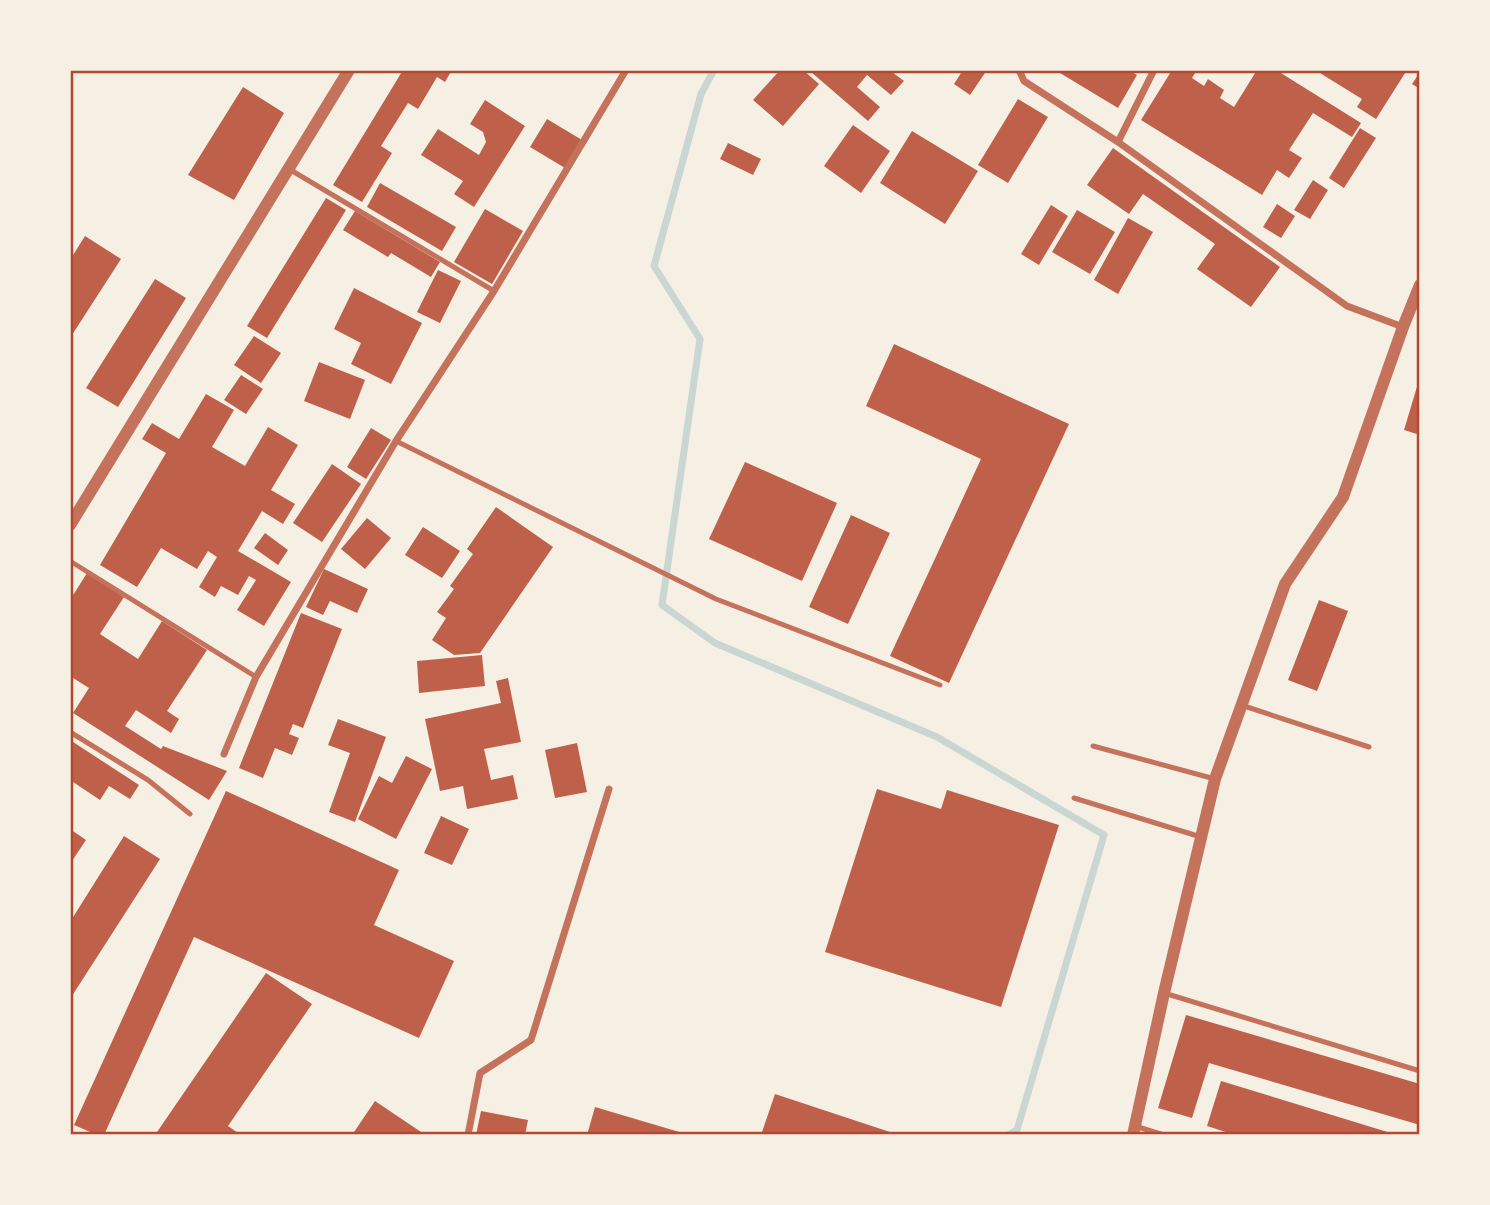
<svg xmlns="http://www.w3.org/2000/svg" width="1490" height="1205" font-family="Helvetica,sans-serif">
  <rect width="100%" height="100%" fill="#f6efe4"/>
  <g fill="none" stroke-linecap="round" stroke-linejoin="round">
    <path stroke="#c9d6d2" stroke-width="7" d="M 714,70 L 701,94 L 654,266 L 700,339 L 662,605 L 715,643 L 937,737 L 1104,835 L 1017,1130 L 1008,1135"/>
  </g>
  <path fill="#bf614a" d="M 403,70 L 452,70 L 445,82 L 437,77 L 418,109 L 408,103 L 381,146 L 392,153 L 362,202 L 333,185 Z
    M 780,70 L 803,70 L 819,84 L 783,126 L 753,100 Z
    M 813,70 L 894,70 L 892,72 L 904,81 L 891,95 L 867,75 L 857,87 L 880,107 L 868,121 L 811,72 Z
    M 963,70 L 987,70 L 970,95 L 954,84 Z
    M 1055,70 L 1128,70 L 1137,75 L 1118,108 Z
    M 1172,70 L 1197,70 L 1192,78 L 1204,86 L 1208,79 L 1224,90 L 1220,98 L 1234,107 L 1257,70 L 1276,70 L 1361,123 L 1352,137 L 1313,113 L 1289,150 L 1302,158 L 1289,178 L 1277,170 L 1262,195 L 1141,120 Z
    M 1315,70 L 1407,70 L 1376,119 L 1357,107 L 1362,99 Z
    M 1420,72 L 1420,89 L 1412,84 Z
    M 243,87 L 284,113 L 234,200 L 188,175 Z
    M 1018,99 L 1048,117 L 1008,183 L 978,165 Z
    M 485,100 L 525,126 L 474,207 L 454,194 L 463,181 L 421,155 L 438,129 L 479,155 L 486,142 L 483,132 L 470,124 Z
    M 547,119 L 582,140 L 565,168 L 530,147 Z
    M 853,125 L 890,151 L 861,193 L 824,166 Z
    M 1360,128 L 1376,138 L 1344,188 L 1329,178 Z
    M 912,131 L 978,171 L 945,224 L 880,183 Z
    M 728,143 L 761,159 L 753,175 L 720,159 Z
    M 1113,148 L 1280,267 L 1251,307 L 1197,269 L 1215,244 L 1143,194 L 1129,214 L 1087,185 Z
    M 1313,180 L 1328,190 L 1310,219 L 1294,210 Z
    M 380,183 L 456,227 L 442,251 L 367,207 Z
    M 326,198 L 346,210 L 267,338 L 247,326 Z
    M 1277,204 L 1295,216 L 1281,238 L 1263,227 Z
    M 1051,205 L 1068,216 L 1039,265 L 1021,254 Z
    M 485,209 L 523,231 L 492,284 L 454,262 Z
    M 1077,210 L 1115,232 L 1090,274 L 1052,252 Z
    M 355,211 L 440,262 L 431,277 L 391,253 L 388,257 L 343,230 Z
    M 1128,218 L 1153,232 L 1118,294 L 1094,280 Z
    M 85,236 L 121,259 L 70,338 L 70,260 Z
    M 438,270 L 461,281 L 440,323 L 417,312 Z
    M 155,279 L 186,298 L 118,407 L 86,388 Z
    M 354,288 L 422,323 L 391,384 L 351,364 L 361,343 L 334,329 Z
    M 254,336 L 281,353 L 261,383 L 234,365 Z
    M 894,344 L 1069,424 L 949,683 L 890,656 L 981,459 L 866,406 Z
    M 319,362 L 365,380 L 350,419 L 304,401 Z
    M 241,375 L 263,389 L 246,414 L 224,400 Z
    M 1419,380 L 1420,380 L 1420,435 L 1404,430 Z
    M 206,394 L 234,410 L 212,447 L 245,466 L 268,427 L 298,445 L 271,490 L 295,504 L 283,524 L 262,511 L 238,551 L 291,582 L 264,626 L 237,610 L 256,580 L 249,576 L 238,595 L 221,586 L 215,597 L 199,587 L 217,557 L 208,551 L 197,569 L 161,548 L 137,587 L 100,565 L 166,453 L 142,439 L 152,423 L 179,439 Z
    M 371,428 L 391,440 L 366,479 L 347,467 Z
    M 745,462 L 837,503 L 802,581 L 709,539 Z
    M 332,464 L 361,484 L 322,542 L 293,523 Z
    M 496,507 L 553,547 L 480,653 L 454,655 L 432,640 L 446,618 L 437,612 L 454,589 L 450,586 L 473,554 L 467,549 Z
    M 851,515 L 890,533 L 848,624 L 809,607 Z
    M 367,518 L 391,538 L 365,569 L 341,549 Z
    M 423,527 L 460,551 L 442,578 L 405,555 Z
    M 265,533 L 288,550 L 278,565 L 254,548 Z
    M 324,569 L 368,589 L 357,613 L 330,601 L 323,615 L 306,607 Z
    M 87,573 L 124,597 L 100,634 L 138,659 L 162,621 L 207,650 L 167,711 L 179,719 L 171,733 L 136,710 L 125,726 L 161,749 L 163,746 L 227,771 L 209,800 L 73,713 L 89,688 L 70,676 L 70,600 Z
    M 1319,600 L 1348,611 L 1317,691 L 1288,680 Z
    M 301,613 L 342,629 L 303,728 L 293,724 L 289,734 L 299,738 L 292,755 L 275,748 L 263,778 L 239,768 Z
    M 482,655 L 485,686 L 419,693 L 417,661 Z
    M 508,678 L 521,742 L 484,749 L 491,780 L 513,775 L 518,799 L 467,809 L 463,786 L 440,791 L 425,719 L 501,703 L 496,681 Z
    M 338,719 L 386,737 L 355,822 L 329,812 L 350,753 L 328,745 Z
    M 70,740 L 139,785 L 130,799 L 109,786 L 100,800 L 70,780 Z
    M 577,743 L 587,792 L 555,798 L 545,750 Z
    M 406,756 L 432,769 L 396,839 L 358,819 L 379,776 L 392,783 Z
    M 877,789 L 941,809 L 947,790 L 1059,825 L 1001,1007 L 825,952 Z
    M 226,791 L 399,870 L 374,925 L 454,961 L 419,1038 L 194,937 L 104,1135 L 97,1135 L 74,1125 Z
    M 441,816 L 469,829 L 452,865 L 424,853 Z
    M 70,829 L 86,840 L 70,864 Z
    M 124,836 L 160,859 L 70,999 L 70,922 Z
    M 266,973 L 312,1004 L 228,1126 L 241,1135 L 155,1135 Z
    M 1186,1015 L 1420,1084 L 1420,1125 L 1209,1063 L 1192,1118 L 1158,1108 Z
    M 1221,1081 L 1394,1134 L 1394,1135 L 1235,1135 L 1207,1126 Z
    M 775,1094 L 893,1133 L 893,1135 L 761,1135 Z
    M 375,1101 L 421,1132 L 419,1135 L 352,1135 Z
    M 595,1107 L 686,1134 L 686,1135 L 587,1135 Z
    M 481,1111 L 528,1120 L 525,1135 L 476,1135 Z"/>
  <g fill="none" stroke-linecap="round" stroke-linejoin="round">
    <path stroke="#c5725c" stroke-width="5" d="M 289,169 L 494,291
      M 396,441 L 716,599 L 940,685
      M 70,561 L 256,677
      M 1241,705 L 1369,747
      M 70,732 L 148,780 L 190,814
      M 1093,746 L 1215,779
      M 1074,798 L 1201,837
      M 1164,993 L 1420,1071
      M 1135,1126 L 1164,1135"/>
    <path stroke="#c5725c" stroke-width="7" d="M 1019,70 L 1024,81 L 1118,142
      M 1154,70 L 1118,142 L 1347,306 L 1403,327
      M 224,754 L 256,677 L 396,441 L 494,291 L 626,70
      M 468,1135 L 480,1073 L 531,1040 L 609,789"/>
    <path stroke="#c5725c" stroke-width="12" d="M 70,525 L 349,70
      M 1133,1135 L 1164,993 L 1215,779 L 1285,584 L 1343,497 L 1403,327 L 1420,285"/>
  </g>
  <rect width="1490" height="1205" fill="none" stroke="#f6efe4" stroke-width="144"/>
  <rect x="72" y="72" width="1346" height="1061" fill="none" stroke="#b5482f" stroke-width="2.5"/>
</svg>
